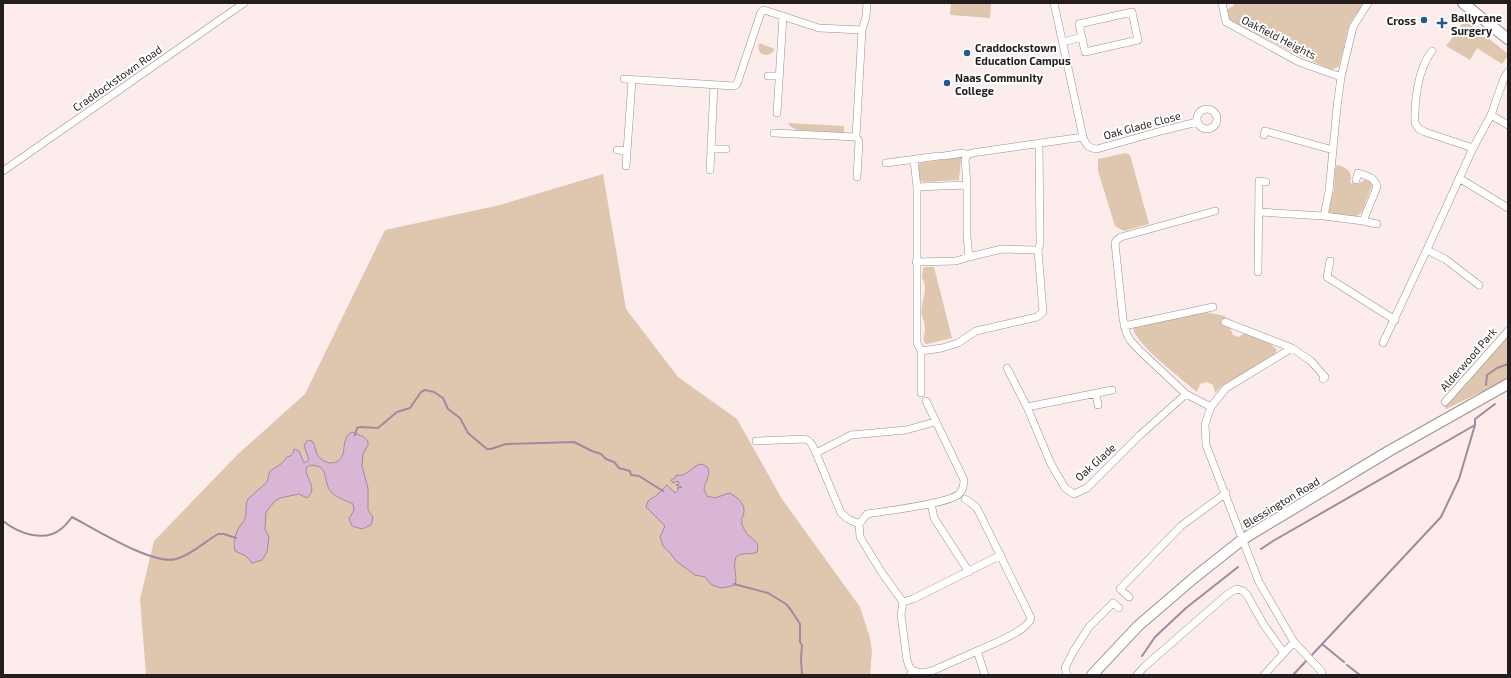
<svg xmlns="http://www.w3.org/2000/svg" width="1511" height="678" font-family="'Exo 2',sans-serif">
  <rect width="100%" height="100%" fill="#fcedec"/>
  <path fill="#dec7ae" d="M 951,3 L 991,3 L 990,18 L 950,15 Z
    M 1234,3 L 1364,3 L 1349,25 L 1339,66 L 1332,70 L 1300,56 L 1229,20 L 1227,10 L 1234,5 Z
    M 1465,20 L 1507,53 L 1507,57 L 1502,64 L 1477,48 L 1470,60 L 1446,46 Z
    M 759,43 L 775,49 L 772,53 L 767,55 C 760,55 757,50 759,43 Z
    M 788,123 L 844,126 L 844,133 L 797,130 L 791,127 Z
    M 1126,153 L 1130,155 L 1149,224 L 1124,231 L 1115,226 L 1098,171 L 1098,159 Z
    M 959,157 L 961,157 L 959,180 L 924,182 L 919,180 L 919,165 L 920,163 Z
    M 1337,165 C 1348,167 1353,173 1350,183 L 1358,184 L 1365,180 L 1370,182 L 1372,186 L 1362,212 L 1354,218 L 1330,215 L 1328,210 L 1334,190 L 1335,169 Z
    M 603,174 L 626,309 L 678,377 L 737,419 L 782,499 L 860,607 L 870,638 L 872,651 L 870,675 L 146,675 L 140,599 L 154,541 L 238,454 L 305,394 L 385,230 L 500,205 Z
    M 925,267 L 934,267 L 952,338 L 927,344 L 925,344 C 922,339 924,336 925,331 C 925,325 924,321 922,316 C 919,304 930,288 922,278 L 923,268 Z
    M 1205,312 L 1225,316 C 1226,324 1231,328 1233,335 L 1239,337 C 1241,335 1244,333 1248,334 C 1255,335 1273,344 1277,350 C 1271,364 1243,373 1230,381 C 1224,384 1220,388 1215,393 L 1213,385 L 1207,382 L 1200,384 L 1197,392 C 1182,379 1136,345 1133,328 Z
    M 1508,333 L 1508,379 L 1446,409 L 1444,406 Z"/>
  <path fill="#d9b6d6" stroke="#a3889e" d="M 352,432 L 364,437 L 368,441 L 368,445 L 363,454 L 362,466 L 368,488 L 368,510 L 373,517 L 371,525 L 362,529 L 352,526 L 349,519 L 354,510 L 353,504 C 346,501 336,497 331,492 C 322,480 330,466 311,465 L 307,467 L 306,470 C 307,481 318,488 307,498 L 299,494 L 280,498 L 275,501 L 266,512 L 265,529 L 269,537 L 267,552 L 262,560 L 252,563 L 246,556 L 235,551 C 233,543 235,533 240,526 C 242,523 244,522 245,518 C 247,512 245,505 248,499 L 267,482 L 270,471 L 281,464 L 287,457 C 292,456 293,454 294,449 L 299,451 L 304,463 L 309,460 L 304,446 L 306,442 L 308,440 L 312,441 C 316,446 315,454 320,458 C 323,461 327,463 331,463 C 351,462 338,438 352,432 Z
    M 701,464 C 716,468 705,480 704,489 L 707,496 L 715,498 L 729,493 C 736,496 745,503 744,512 C 743,518 740,520 743,527 C 744,529 746,533 748,535 C 752,539 756,540 758,546 L 757,552 C 749,556 743,551 736,557 C 732,569 738,574 735,585 L 723,588 L 718,587 L 712,585 L 705,577 L 695,575 L 676,561 L 671,554 L 663,546 L 660,537 L 665,526 L 646,507 L 648,501 L 657,495 L 667,485 L 675,493 L 679,489 L 677,488 L 682,487 L 676,485 L 679,484 L 678,481 L 673,483 L 671,480 L 675,478 L 676,475 C 687,478 691,466 701,464 Z"/>
  <g fill="none" stroke-linecap="round" stroke-linejoin="round">
    <path stroke="#a3889e" stroke-width="2" d="M 1486,385 L 1487,375 L 1497,368 L 1508,364
      M 355,435 L 357,428 L 360,427 L 378,428 L 397,412 L 410,408 L 421,392 L 425,390 L 434,392 L 443,398 L 448,409 L 460,418 L 468,433 L 487,449 L 491,449 L 506,444 L 574,442 L 592,451 L 601,454 L 606,459 L 614,462 L 619,468 L 630,471 L 631,475 L 639,476 L 663,491
      M 3,521 C 18,533 44,543 61,529 C 65,526 69,521 72,517 C 93,528 154,566 176,559 C 192,555 204,542 218,534 L 224,534 L 236,538
      M 1261,549 L 1273,541 L 1475,425 L 1475,419 L 1495,404
      M 734,584 L 768,593 L 786,604 L 791,610 L 800,624 L 800,642 L 802,645 L 801,659 L 802,675
      M 1322,644 L 1344,662
      M 1142,656 L 1155,637 L 1186,608 L 1238,567
      M 1310,657 L 1441,517 L 1459,479 L 1475,425
      M 1347,665 L 1360,675
      M 1293,675 L 1307,660"/>
    <defs>
      <path id="street" d="M 1054,3 L 1083,137 C 1086,145 1088,148 1097,149 L 1161,131 L 1197,122
        M 1222,3 L 1226,22 L 1299,62 L 1341,77
        M 1132,12 L 1138,40 L 1085,52 L 1079,24 Z
        M 1063,42 L 1082,37
        M 1432,51 C 1418,68 1414,102 1415,123 L 1419,129 L 1425,132 L 1473,148
        M 768,76 L 779,76
        M 624,79 L 734,86 L 737,84 L 761,12 L 764,10 L 819,28 L 862,30
        M1197 119a10 10 0 1 1 20 0a10 10 0 1 1-20 0Z
        M 777,113 L 783,16
        M 1491,115 L 1508,125
        M 774,133 L 856,137
        M 1264,135 L 1265,131 L 1333,150
        M 711,149 L 726,149
        M 617,150 L 627,151
        M 967,155 L 965,160 L 967,185 L 917,187 L 917,343 L 921,351 L 942,348 L 958,343 L 976,331 L 1037,317 L 1043,312 L 1038,250 L 1040,244 L 1039,143
        M 944,156 L 963,153 L 967,155 L 972,153 L 1083,137
        M 914,160 L 917,187
        M 886,163 L 939,156
        M 626,166 L 632,80
        M 710,170 L 714,85
        M 3,171 L 244,3
        M 857,177 L 859,141 L 856,137 L 862,30 L 866,17 L 867,3
        M 1459,178 L 1508,208
        M 1356,180 L 1358,173 C 1367,176 1375,177 1377,187 L 1363,221
        M 1259,212 L 1324,216 L 1363,221 L 1377,224
        M 1324,216 L 1329,191 L 1337,107 L 1341,77 L 1353,27 L 1368,3
        M 1427,250 L 1445,259 L 1479,285
        M 969,257 L 1002,249 L 1038,250
        M 1330,261 L 1327,277 L 1395,320
        M 916,262 L 956,261 L 969,257 L 967,237 L 967,185
        M 1258,272 L 1259,181 L 1266,182
        M 1225,322 L 1292,348
        M 1124,326 L 1213,307
        M 1383,343 L 1429,245 L 1473,148 L 1491,115 L 1504,78 L 1508,72
        M 921,351 L 921,393
        M 1007,368 L 1027,407 L 1051,464 L 1065,488 L 1074,494 L 1087,488 L 1140,435 L 1186,394
        M 1096,393 L 1098,405
        M 1445,402 L 1508,331
        M 1027,407 L 1112,390
        M 1211,407 L 1186,394 L 1139,350 L 1130,340 L 1126,332 L 1123,319 L 1115,243 L 1117,240 L 1121,237 L 1215,211
        M 756,441 L 805,439 C 812,441 813,447 816,453 L 851,435 L 906,430 L 935,422
        M 816,453 L 841,513 L 848,519 L 859,524 L 860,537 L 882,573 L 903,602 L 901,615 L 907,660 L 909,666 L 913,671
        M 965,499 L 971,503 L 977,508 L 1031,618 C 1028,631 990,645 977,651
        M 931,503 L 934,518 L 969,572
        M 859,524 L 867,514 C 885,511 948,504 959,494 C 963,490 964,485 964,480 L 926,401
        M 1129,597 L 1120,589 L 1181,526 L 1226,493
        M 903,602 L 913,599 L 1001,555
        M 1322,672 L 1294,642 L 1259,582 L 1206,445 L 1205,424 L 1211,407 L 1226,388 L 1292,348 L 1311,361 L 1325,377 L 1323,379
        M 910,675 L 913,671 L 922,673 L 932,671 L 977,651 L 985,675
        M 1067,675 L 1065,668 L 1073,652 L 1089,627 L 1113,603 L 1119,608
        M 1137,675 L 1144,667 L 1229,593 L 1237,589 L 1243,591 L 1247,595 L 1264,625 L 1284,653
        M 1264,675 L 1294,642"/>
      <path id="secondary" d="M 1463,3 L 1508,39
        M 1092,675 L 1138,626 L 1195,577 L 1243,539 L 1389,451 L 1508,384"/>
    </defs>
    <use href="#street" stroke="#9f8d8c" stroke-width="8"/>
    <use href="#secondary" stroke="#9f8d8c" stroke-width="12"/>
    <use href="#street" stroke="#fff" stroke-width="7"/>
    <use href="#secondary" stroke="#fff" stroke-width="10"/>
  </g>
  <g fill="#245891" stroke="#fff" stroke-width="1.5">
    <circle cx="1424" cy="20" r="4"/>
    <path d="M1440 17h4v4h4v4h-4v4h-4v-4h-4v-4h4z"/>
    <circle cx="967" cy="53" r="4"/>
    <circle cx="947" cy="83" r="4"/>
  </g>
  <g text-anchor="middle" dominant-baseline="central" stroke-width="4" stroke-linejoin="round" paint-order="stroke">
    <g font-size="11" font-weight="bold" fill="#241d1d" stroke="#fff" text-anchor="start">
      <text x="1451" y="17">Ballycane<tspan x="1451" dy="13">Surgery</tspan></text>
      <text x="1416" y="20" text-anchor="end">Cross</text>
      <text x="975" y="47">Craddockstown<tspan x="975" dy="13">Education Campus</tspan></text>
      <text x="955" y="77">Naas Community<tspan x="955" dy="13">College</tspan></text>
    </g>
    <g font-size="11" fill="#241d1d" stroke="#fff">
      <text transform="translate(1279 37) rotate(27)">Oakfield Heights</text>
      <text transform="translate(117 78) rotate(-35)">Craddockstown Road</text>
      <text transform="translate(1142 125) rotate(-15)">Oak Glade Close</text>
      <text transform="translate(1468 359) rotate(-49)">Alderwood Park</text>
      <text transform="translate(1095 462) rotate(-42)">Oak Glade</text>
      <text transform="translate(1281 502) rotate(-31)">Blessington Road</text>
    </g>
  </g>
  <rect width="1511" height="678" fill="none" stroke="#241d1d" stroke-width="8"/>
</svg>
